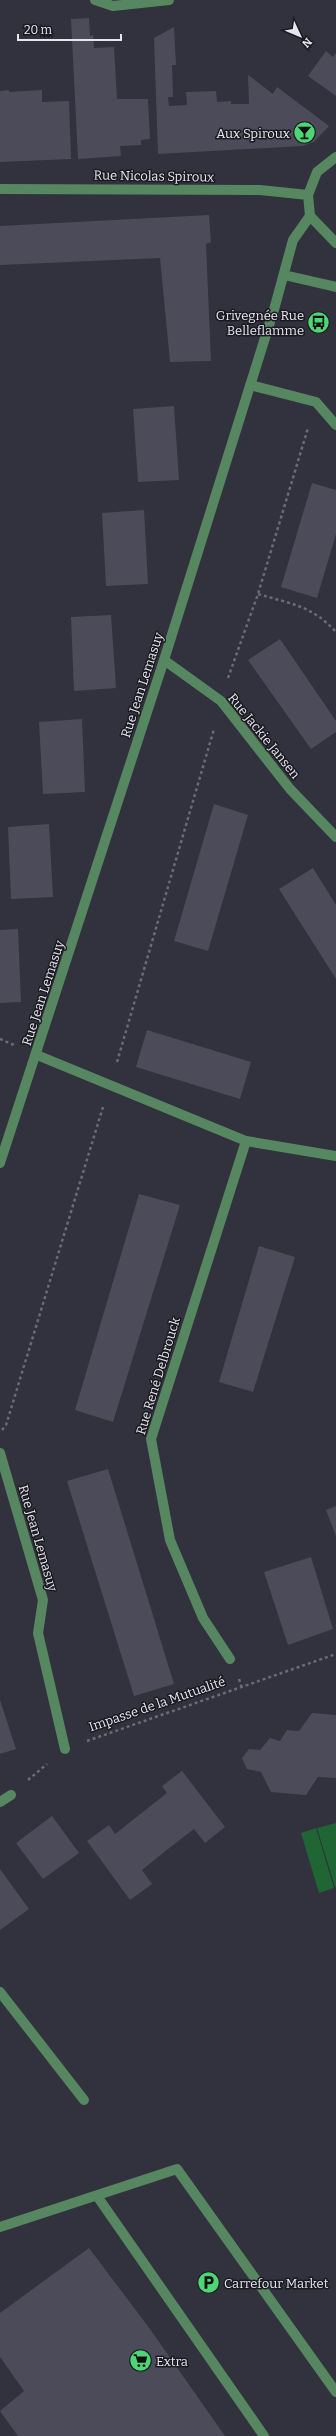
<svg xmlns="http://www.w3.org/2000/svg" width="336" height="2436" font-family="Bitter,serif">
  <rect width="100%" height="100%" fill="#32313e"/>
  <path fill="#1f6634" d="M 336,1823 L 336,1887 L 335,1887 L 317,1828 Z
    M 316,1828 L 334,1888 L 319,1893 L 301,1833 Z"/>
  <path fill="#4c4b59" d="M 89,18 L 90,36 L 93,35 L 94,48 L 114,47 L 117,99 L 148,99 L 150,139 L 141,140 L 141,145 L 120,146 L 121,156 L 78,159 L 71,19 Z
    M 174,27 L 176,65 L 172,65 L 173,97 L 168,97 L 169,106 L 187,105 L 186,92 L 216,91 L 217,102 L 231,101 L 231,104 L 249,104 L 248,75 L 273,94 L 277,87 L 329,126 L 314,142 L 302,146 L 158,154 L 154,38 Z
    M 326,51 L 333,57 L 336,53 L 336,96 L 308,76 Z
    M 9,90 L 9,92 L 42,90 L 42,102 L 69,101 L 71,159 L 0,162 L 0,91 Z
    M 209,215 L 211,242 L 206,244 L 211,361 L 170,362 L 160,258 L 0,265 L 0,226 Z
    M 174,406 L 179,480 L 138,482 L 133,409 Z
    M 312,483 L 336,490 L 336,534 L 317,598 L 281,587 Z
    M 144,510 L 148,584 L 106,586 L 102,513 Z
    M 111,615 L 116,688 L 74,691 L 71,617 Z
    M 280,639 L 336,721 L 336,732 L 311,749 L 248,660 Z
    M 82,719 L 85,792 L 43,794 L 39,722 Z
    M 214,804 L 248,815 L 208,951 L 174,941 Z
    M 49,824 L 53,897 L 11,899 L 8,827 Z
    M 313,868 L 336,905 L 336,979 L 279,889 Z
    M 18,929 L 21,1002 L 0,1003 L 0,930 Z
    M 147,1030 L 251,1062 L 240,1099 L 136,1067 Z
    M 139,1194 L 180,1205 L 113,1422 L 75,1410 Z
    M 259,1246 L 295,1257 L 253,1392 L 219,1382 Z
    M 108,1469 L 174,1684 L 134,1696 L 67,1481 Z
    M 336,1506 L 336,1536 L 326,1510 Z
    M 311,1557 L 333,1629 L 288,1645 L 264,1572 Z
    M 0,1700 L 16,1749 L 0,1754 Z
    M 312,1713 L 336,1715 L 336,1778 L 318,1777 L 306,1795 L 271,1792 L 261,1772 L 247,1769 L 242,1758 L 249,1749 L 260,1750 L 270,1738 L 280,1741 L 287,1730 L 299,1731 Z
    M 182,1771 L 225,1827 L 205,1843 L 194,1829 L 168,1849 L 142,1870 L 152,1884 L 130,1900 L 87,1841 L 109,1825 L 115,1834 L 167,1793 L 162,1786 Z
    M 52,1816 L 79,1853 L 43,1879 L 16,1843 Z
    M 0,1869 L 29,1909 L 0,1930 Z
    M 89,2248 L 150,2329 L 225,2436 L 18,2436 L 0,2411 L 24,2391 L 0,2357 L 0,2313 Z"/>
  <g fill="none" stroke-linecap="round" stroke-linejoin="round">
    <path stroke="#6b6a75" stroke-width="2.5" stroke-dasharray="3 3" stroke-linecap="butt" d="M 258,594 C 291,604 311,605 336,632
      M 228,678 L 258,594 L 308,428
      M 0,1039 L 14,1045
      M 117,1062 L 214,729
      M 2,1430 L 6,1425 L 103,1107
      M 239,1679 L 242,1688
      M 87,1741 L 336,1654
      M 28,1780 L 47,1764"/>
    <path stroke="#568760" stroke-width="10" d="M 95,0 L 113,6 L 169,0
      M 336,157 L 317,172 L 308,195 L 310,216 L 336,243
      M 0,189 L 260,190 L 308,195
      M 284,275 L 336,287
      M 250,385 L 316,402 L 336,425
      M 164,660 L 221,701 L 290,789 L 336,837
      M 37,1055 L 246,1141 L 336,1156
      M 0,1163 L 164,660 L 275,306 L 293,240 L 310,216
      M 0,1453 L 43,1600 L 38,1633 L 65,1749
      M 230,1659 L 203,1618 L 170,1540 L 151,1439 L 246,1141
      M 0,1802 L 11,1795
      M 0,1992 L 84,2100
      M 97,2196 L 264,2436
      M 0,2227 L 177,2169 L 336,2392"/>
  </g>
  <defs>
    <symbol id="bar-disc" viewBox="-11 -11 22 22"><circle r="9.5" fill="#4dd676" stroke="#1a1a20"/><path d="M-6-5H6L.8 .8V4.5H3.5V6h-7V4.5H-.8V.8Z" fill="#111"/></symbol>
    <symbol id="bus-disc" viewBox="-11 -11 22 22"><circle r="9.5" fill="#4dd676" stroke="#1a1a20"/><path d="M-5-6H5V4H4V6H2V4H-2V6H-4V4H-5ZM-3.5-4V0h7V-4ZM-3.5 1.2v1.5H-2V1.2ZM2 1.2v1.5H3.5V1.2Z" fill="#111"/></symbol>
    <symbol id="parking-disc" viewBox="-11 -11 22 22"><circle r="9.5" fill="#4dd676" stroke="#1a1a20"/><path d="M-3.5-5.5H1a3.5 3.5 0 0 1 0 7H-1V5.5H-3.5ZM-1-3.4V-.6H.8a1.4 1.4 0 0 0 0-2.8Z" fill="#111"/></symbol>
    <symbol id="supermarket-disc" viewBox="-11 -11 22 22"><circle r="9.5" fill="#4dd676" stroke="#1a1a20"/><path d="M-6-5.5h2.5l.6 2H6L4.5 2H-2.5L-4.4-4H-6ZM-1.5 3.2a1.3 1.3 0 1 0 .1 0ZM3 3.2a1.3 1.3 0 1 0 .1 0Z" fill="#111"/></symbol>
  </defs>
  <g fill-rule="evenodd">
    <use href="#bar-disc" x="292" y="120" width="25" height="25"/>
    <use href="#bus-disc" x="306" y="310" width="25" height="25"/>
    <use href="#parking-disc" x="196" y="2270" width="25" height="25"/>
    <use href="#supermarket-disc" x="128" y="2348" width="25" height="25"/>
  </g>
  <g text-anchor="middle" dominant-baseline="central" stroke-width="3" stroke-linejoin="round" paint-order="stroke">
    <g font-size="13" fill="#e7e6ef" stroke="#1a1a20" text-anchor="end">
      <text x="290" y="133">Aux Spiroux</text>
      <text x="304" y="315">Grivegnée Rue<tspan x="304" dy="15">Belleflamme</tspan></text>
      <text x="224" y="2283" text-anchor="start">Carrefour Market</text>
      <text x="156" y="2361" text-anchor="start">Extra</text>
    </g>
    <g font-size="13" fill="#e7e6ef" stroke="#1a1a20">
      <text transform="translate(154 176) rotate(1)">Rue Nicolas Spiroux</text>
      <text transform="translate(142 685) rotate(-72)">Rue Jean Lemasuy</text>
      <text transform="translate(264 736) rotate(51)">Rue Jackie Jansen</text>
      <text transform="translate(43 993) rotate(-72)">Rue Jean Lemasuy</text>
      <text transform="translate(158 1376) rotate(-73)">Rue René Delbrouck</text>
      <text transform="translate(38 1538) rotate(74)">Rue Jean Lemasuy</text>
      <text transform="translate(157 1704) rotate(-19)">Impasse de la Mutualité</text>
    </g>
  </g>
  <g transform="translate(300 36) rotate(134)" stroke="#1a1a20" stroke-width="3" paint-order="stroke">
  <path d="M0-3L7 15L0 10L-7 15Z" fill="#e7e6ef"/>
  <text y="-6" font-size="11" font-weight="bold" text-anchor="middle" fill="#e7e6ef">N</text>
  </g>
  <path d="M18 34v6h103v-6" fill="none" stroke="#e7e6ef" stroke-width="2"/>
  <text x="24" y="34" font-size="12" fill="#e7e6ef" stroke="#1a1a20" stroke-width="3" paint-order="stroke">20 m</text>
</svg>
